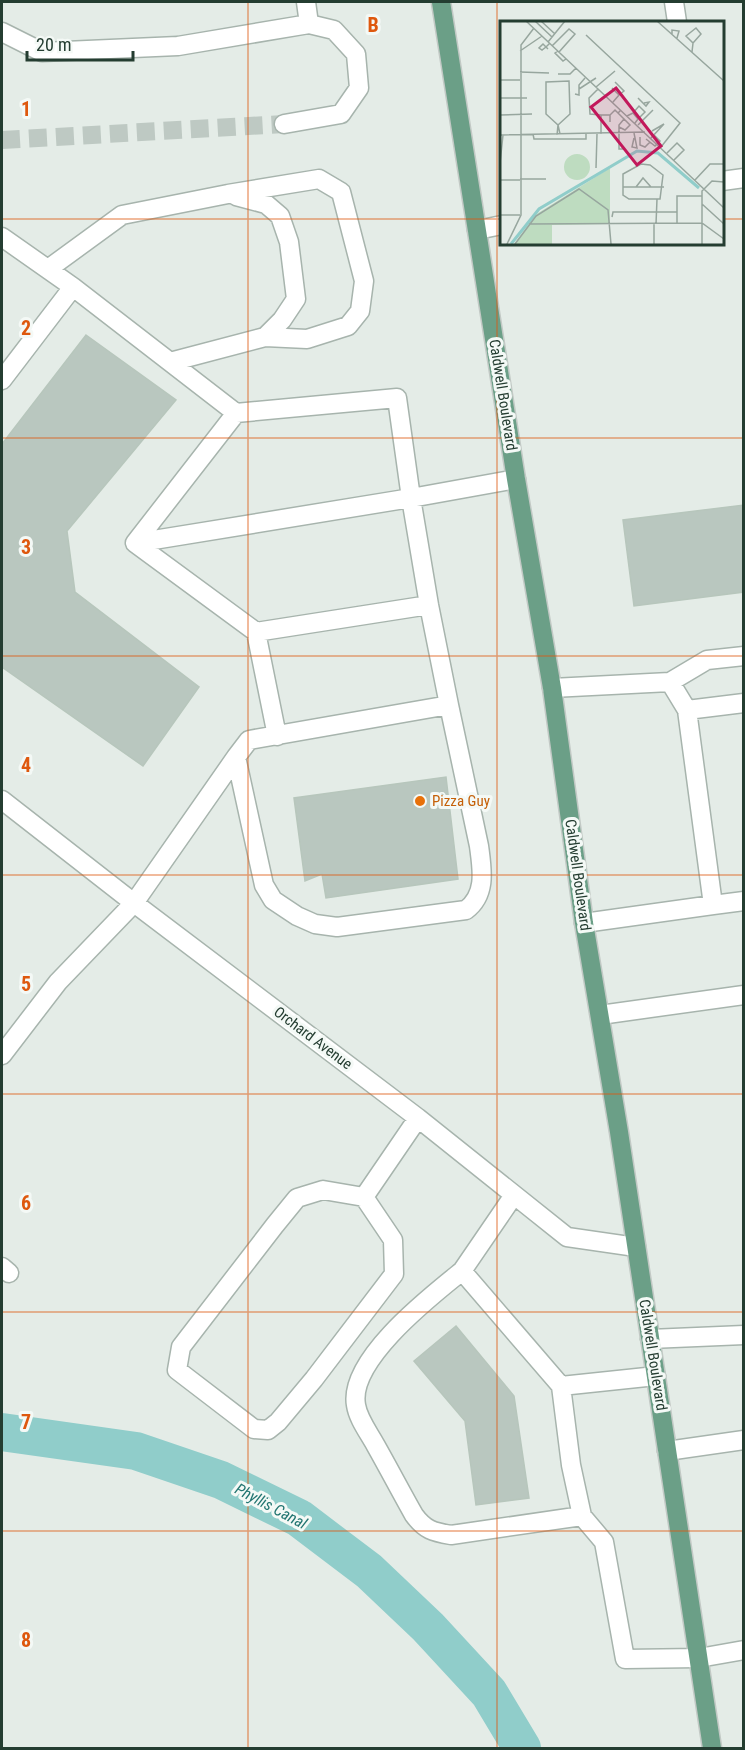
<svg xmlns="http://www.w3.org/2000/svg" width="745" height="1750" font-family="'Roboto Condensed',sans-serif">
  <rect width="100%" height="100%" fill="#e4ece7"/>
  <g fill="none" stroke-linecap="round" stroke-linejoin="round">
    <path stroke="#90cdca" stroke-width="38" d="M 2,1432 L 136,1451 L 221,1480 L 299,1518 L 369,1571 L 428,1627 L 489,1693 L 522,1748"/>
  </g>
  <path fill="#b9c7bf" stroke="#b7c6bc" stroke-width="1.5" d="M 86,335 L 176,400 L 67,531 L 75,592 L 199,687 L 143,766 L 2,667 L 2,444 Z
    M 744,505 L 744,592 L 634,606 L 623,520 Z
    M 446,777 L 458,879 L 326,898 L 322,874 L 305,881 L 294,798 Z
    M 456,1326 L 514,1396 L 529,1498 L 476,1505 L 465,1421 L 414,1361 Z"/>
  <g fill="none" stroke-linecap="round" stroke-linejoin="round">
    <path stroke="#bec9c3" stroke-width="18" stroke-dasharray="18 9" stroke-linecap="butt" d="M 2,140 L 284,124"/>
    <defs>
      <path id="minor" d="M 674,2 L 677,22
        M 2,32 L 42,52 L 178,46 L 309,24
        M 284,124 L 341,114 L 359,88 L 356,54 L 334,30 L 309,24 L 306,2
        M 722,181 L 744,178
        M 236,196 L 266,204 L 280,216 L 289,242 L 296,299 L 282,320 L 265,337
        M 477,230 L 502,225
        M 2,237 L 73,287
        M 48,269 L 122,215 L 228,194 L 319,179 L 341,192 L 364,281 L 360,311 L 348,326 L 307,339 L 265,337 L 170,362
        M 2,380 L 73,287 L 236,413
        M 397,398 L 411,498 L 135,543 L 236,413 Z
        M 135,543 L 256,632 L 429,605
        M 256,632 L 277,736
        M 670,682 L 707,660 L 744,656
        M 552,688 L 670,682 L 687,710 L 713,905 L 584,923
        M 687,710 L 744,703
        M 236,757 L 264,885 L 273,900 L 297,916 L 315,924 L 337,927 L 466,910 C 487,894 482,869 479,846 L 449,705
        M 2,800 L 134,903 L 418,1118 L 567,1237 L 636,1247
        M 713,905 L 744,901
        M 600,1015 L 744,995
        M 2,1055 L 58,982 L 134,903 L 236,757 L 249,740 L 449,705 L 429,605 L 411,498 L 516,479
        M 514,1195 L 462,1271 L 561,1386 L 656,1376
        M 364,1197 L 323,1190 L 297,1198 L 275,1225 L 181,1347 L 177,1370 L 254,1429 L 268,1430 L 278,1422 L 314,1379 L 394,1274 L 393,1240 L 364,1197 L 418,1118
        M 2,1267 L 9,1273
        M 462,1271 C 431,1296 348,1360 356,1405 C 358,1419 369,1433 376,1446 C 389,1469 401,1492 414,1515 C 425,1530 433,1532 451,1535 L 582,1516
        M 650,1339 L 744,1335
        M 561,1386 L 571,1465 L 582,1516 L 604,1542 L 625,1659 L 699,1658 L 744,1650
        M 667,1451 L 744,1440"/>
      <path id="major" d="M 441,2 L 516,479 L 552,688 L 584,923 L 619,1132 L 712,1748"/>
    </defs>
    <use href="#minor" stroke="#a7b4ad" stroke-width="21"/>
    <use href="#major" stroke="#c2c9c5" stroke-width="21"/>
    <use href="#minor" stroke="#fff" stroke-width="18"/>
    <use href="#major" stroke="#6b9f87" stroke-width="18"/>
  </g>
  <path fill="none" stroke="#de580e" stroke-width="1.5" stroke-opacity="0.55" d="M 248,2 L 248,1748M 497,2 L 497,1748M 2,219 L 502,219M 722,219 L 744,219M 2,438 L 744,438M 2,656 L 744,656M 2,875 L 744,875M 2,1094 L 744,1094M 2,1312 L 744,1312M 2,1531 L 744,1531"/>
  <circle fill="#e8710a" stroke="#f4f9f6" stroke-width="2" cx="420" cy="801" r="6"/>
  <g text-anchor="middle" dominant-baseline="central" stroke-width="6" stroke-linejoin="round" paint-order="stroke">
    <g font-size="15" fill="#243d31" stroke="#f4f9f6">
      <text transform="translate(503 395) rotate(81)">Caldwell Boulevard</text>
      <text transform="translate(578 875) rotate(82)">Caldwell Boulevard</text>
      <text transform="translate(313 1038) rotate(37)">Orchard Avenue</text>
      <text transform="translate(653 1355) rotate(81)">Caldwell Boulevard</text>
    </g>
    <g font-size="15" fill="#c56008" stroke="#f4f9f6" text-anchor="start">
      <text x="432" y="801">Pizza Guy</text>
    </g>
    <g font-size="16" font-style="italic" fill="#227571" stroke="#f4f9f6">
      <text transform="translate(271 1506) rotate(28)">Phyllis Canal</text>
    </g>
  </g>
  <g transform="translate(500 21)">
    <rect width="224" height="224" fill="#e4ece7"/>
    <path d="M64 146a13 13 0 1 1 26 0a13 13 0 1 1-26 0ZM 110,147 L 110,203 L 52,204 L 52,223 L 14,223 L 35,194 Z" fill="#bedcc0"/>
    <path fill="none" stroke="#90cdca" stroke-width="3" d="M 11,223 L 39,188 L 137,130 L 158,132 L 199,167"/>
    <path fill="none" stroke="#97a69e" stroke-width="1.5" d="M 26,0 L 224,187M 35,0 L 52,16M 41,0 L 55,13M 157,0 L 224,60M 172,13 L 172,9 L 179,10 L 177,17M 86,14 L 180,102 L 161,126M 48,21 L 65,0M 52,25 L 69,8 L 75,13 L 59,31M 48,28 L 43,23 L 39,27 L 42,29 L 46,26 L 50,22M 20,30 L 42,15M 58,30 L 55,32 L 63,40 L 66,38M 192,31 L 193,22 L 186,15 L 196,7 L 201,13 L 193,22M 20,51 L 49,52M 58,53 L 70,53 L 76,47M 0,59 L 20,59M 69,60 L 70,93 L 58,104 L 46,93 L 46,61 ZM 115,61 L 124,70 L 119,74M 96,66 L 115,50M 112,67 L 119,74 L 113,81M 79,68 L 96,57M 98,68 L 89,77 L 90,93 L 101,94M 75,73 L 79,74 L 79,64 L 85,57M 0,77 L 27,77M 138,77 L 146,85 L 149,81 L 144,82M 121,89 L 118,92 L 124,98 L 119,104 L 119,128 L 125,128M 133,92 L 139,85 L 145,91 L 138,98M 0,94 L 32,93M 127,95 L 133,92 L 138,98 L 135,102M 110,101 L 110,94 L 115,89 L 118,92M 138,104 L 153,89M 119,106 L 125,109 L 130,104 L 124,98M 134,112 L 137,127 L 132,126 L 134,117M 33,113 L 34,118 L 86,118 L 86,113M 101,113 L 101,94 L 110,94M 0,114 L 145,111M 57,114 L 58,104 L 60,113M 140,116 L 140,124 L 145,126 L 150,121M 151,117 L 164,103 L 152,110M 146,118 L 155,125 L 160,120 L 154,114M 167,132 L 177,122 L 184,129 L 174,139M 0,142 L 3,114M 141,143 L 150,144 L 163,154 L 160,178 L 129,178 L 123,174 L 123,153 ZM 96,147 L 97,113M 20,158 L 46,158M 0,159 L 20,159M 195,159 L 210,143 L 224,143M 123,166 L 164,166M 136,166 L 143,157 L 151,166M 202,183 L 224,203M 0,194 L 20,194M 112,196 L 113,191 L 177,191M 177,202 L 177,175 L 202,175M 29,203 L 202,202 L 224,218M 154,203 L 154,223M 156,203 L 157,178M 7,223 L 21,194 L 21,24 L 34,7M 15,223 L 36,195 L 79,168 L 108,189 L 111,223M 202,223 L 202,170 L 212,160 L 224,161"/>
    <path fill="#c2185b" fill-opacity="0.15" stroke="#c2185b" stroke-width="3" d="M 116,67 L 161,125 L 137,144 L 91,86 Z"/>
    <rect width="224" height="224" fill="none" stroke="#243d31" stroke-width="3"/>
  </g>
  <g font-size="20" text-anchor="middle" font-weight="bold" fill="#de580e" stroke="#f4f9f6" stroke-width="6" stroke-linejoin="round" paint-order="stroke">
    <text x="373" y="32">B</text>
    <text x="26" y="116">1</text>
    <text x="26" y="335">2</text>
    <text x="26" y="554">3</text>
    <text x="26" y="772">4</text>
    <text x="26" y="991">5</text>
    <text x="26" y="1210">6</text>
    <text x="26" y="1429">7</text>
    <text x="26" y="1647">8</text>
  </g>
  <rect width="745" height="1750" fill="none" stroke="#243d31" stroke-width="6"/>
  <path d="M27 51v9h106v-9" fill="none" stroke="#243d31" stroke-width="3"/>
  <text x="36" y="51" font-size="18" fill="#243d31" stroke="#f4f9f6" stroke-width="4.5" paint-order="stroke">20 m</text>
</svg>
